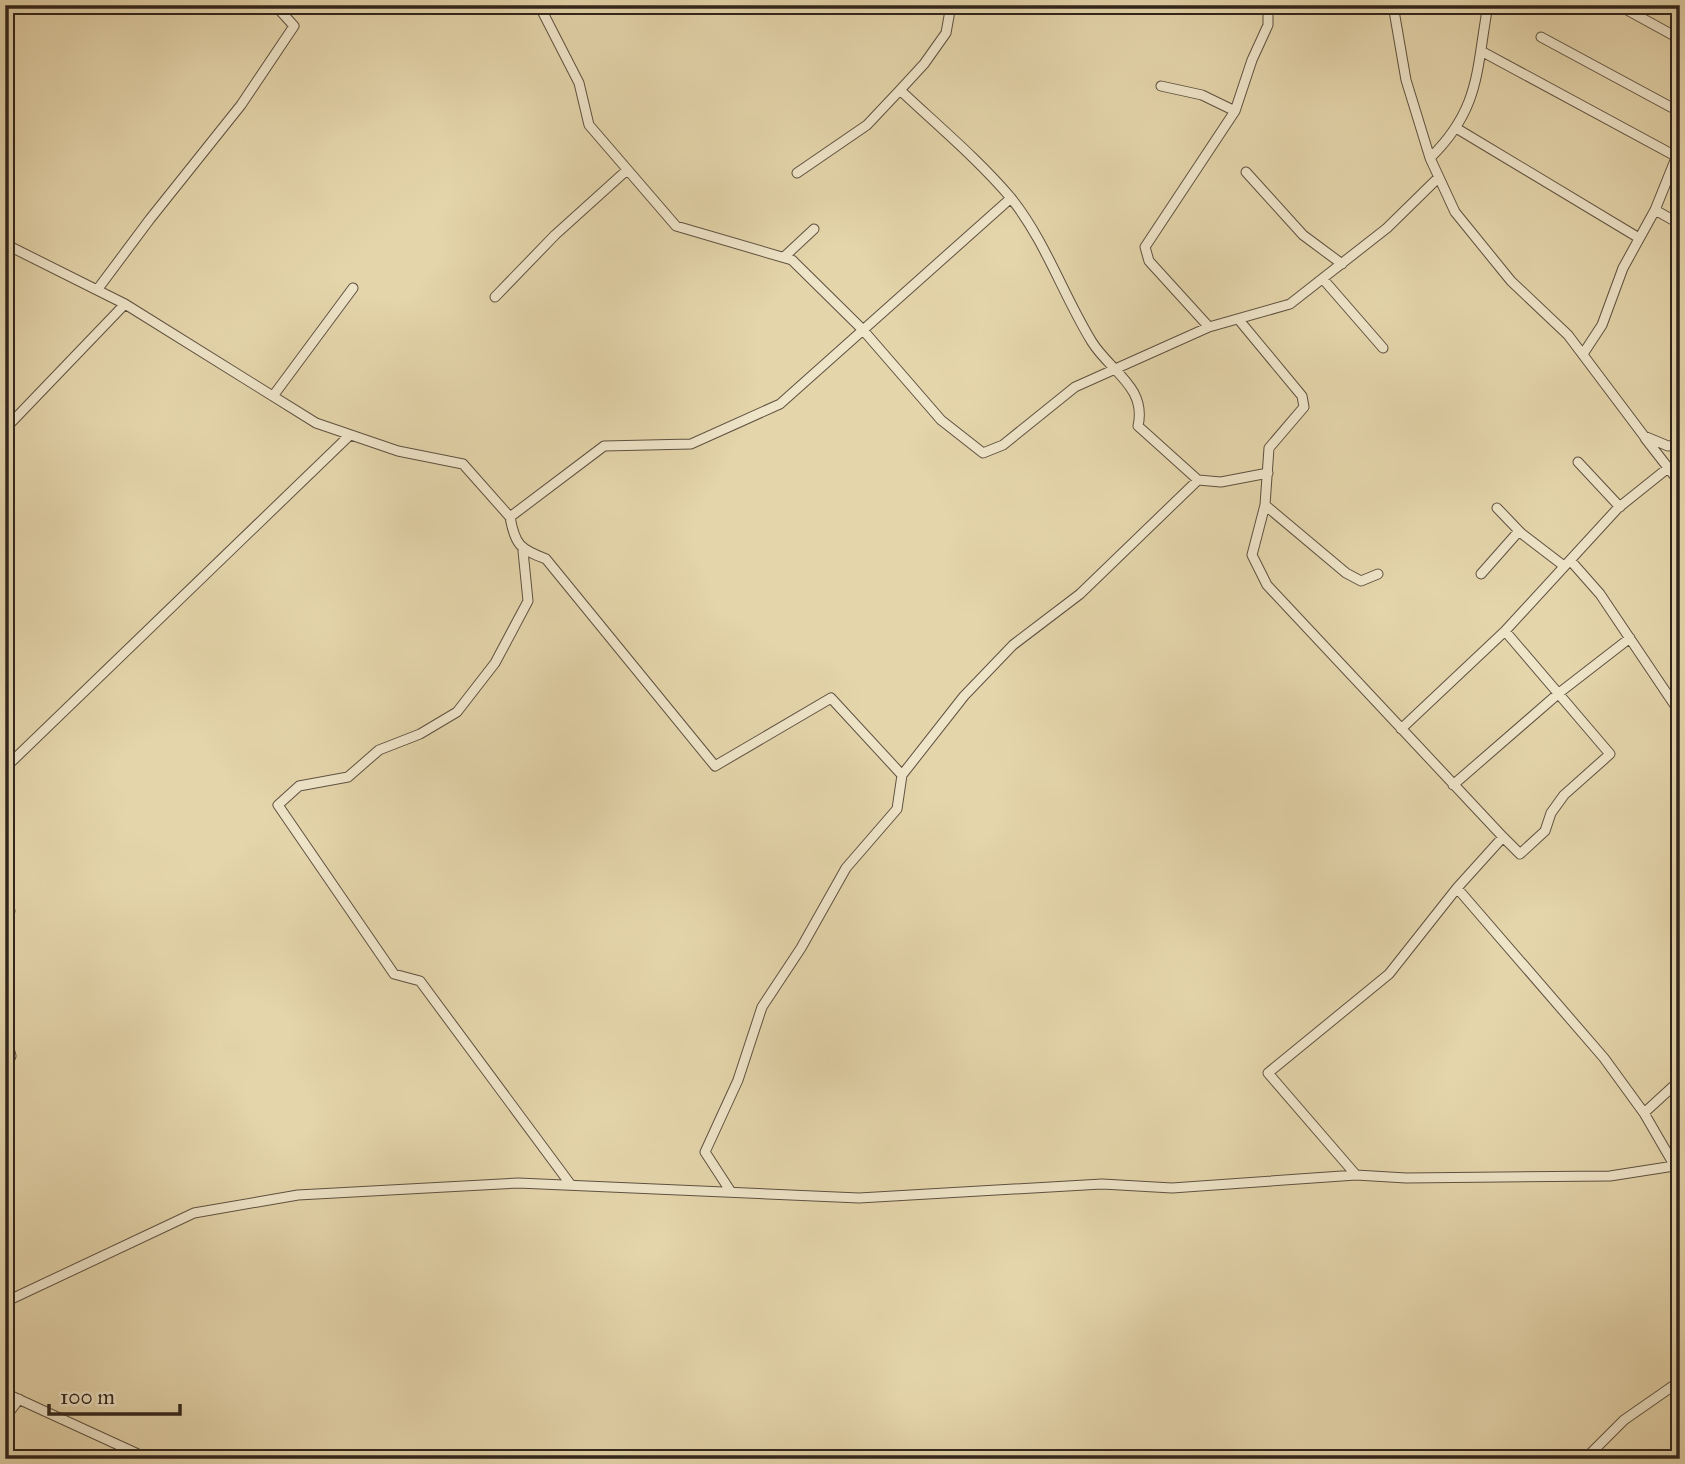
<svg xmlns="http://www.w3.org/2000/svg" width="1685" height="1464" font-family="'IM FELL Great Primer',serif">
  <rect width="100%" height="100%" fill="#e5d5ab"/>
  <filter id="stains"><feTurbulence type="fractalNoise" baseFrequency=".00286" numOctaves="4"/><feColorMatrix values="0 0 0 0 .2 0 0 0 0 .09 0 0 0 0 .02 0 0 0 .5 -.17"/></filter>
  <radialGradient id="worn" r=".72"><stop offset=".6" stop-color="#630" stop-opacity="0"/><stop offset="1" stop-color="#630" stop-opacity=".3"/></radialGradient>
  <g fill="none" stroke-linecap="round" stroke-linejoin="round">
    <defs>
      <path id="minor" d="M 539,5 L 579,83 L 589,125 L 676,226 L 792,260 L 863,330 L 941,420 L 983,453 L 1003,445 L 1075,387 L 1209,327 L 1290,304 L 1387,228 L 1439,177
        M 951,5 L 946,33 L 924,64 L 900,90 C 937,125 978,159 1011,198 C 1046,242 1063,295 1092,342 C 1110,371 1147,387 1138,426 L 1198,480 L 1221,482 L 1268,473
        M 1035,5 L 1045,9
        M 1393,5 L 1406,80 L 1430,158 L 1455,212 L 1511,281 L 1568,335 L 1644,436 L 1668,446 L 1680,445
        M 1618,5 L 1680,39
        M 1541,37 L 1680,112
        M 1481,51 L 1679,158
        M 1161,86 L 1202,95 L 1235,111
        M 1456,128 L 1639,238
        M 1430,158 C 1481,108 1476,70 1488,5
        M 1246,172 L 1303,235 L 1342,264
        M 797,173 L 867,125 L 900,90
        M 1655,210 L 1680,224
        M 5,244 L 125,304 L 316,423 L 398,451 L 463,464 L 510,517 L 604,446 L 691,444 L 780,404 L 1011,198
        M 784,257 L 814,229
        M 1323,279 L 1383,348
        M 97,290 L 150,219 L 241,105 L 294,26 L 275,5
        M 495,297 L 555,235 L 627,170
        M 1239,320 L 1302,396 L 1304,407 L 1269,448 L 1265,505 L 1252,555 L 1267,585 L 1503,837 L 1457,888 L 1389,974 L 1268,1073 L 1356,1175
        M 1209,327 L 1149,261 L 1145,247 L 1235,111 L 1252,60 L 1268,25 L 1268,5
        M 1583,354 L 1602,325 L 1623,268 L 1655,210 L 1680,148
        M 273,396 L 353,288
        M 5,429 L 125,304
        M 1645,438 L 1680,483
        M 1578,462 L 1620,507
        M 1265,505 L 1346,573 L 1361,581 L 1378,574
        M 1497,508 L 1521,533 L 1564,566
        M 510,517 C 515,545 520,549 546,559 L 715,766 L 831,698 L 902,775
        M 523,551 L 528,601 L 495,663 L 457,712 L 420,734 L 379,750 L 348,777 L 299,786 L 278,805 L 394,974 L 420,981 L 571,1185
        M 1570,560 L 1600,594 L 1680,713
        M 1481,574 L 1519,531
        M 1401,729 L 1505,631 L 1618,508 L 1668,468
        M 5,768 L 350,435
        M 1453,785 L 1559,693 L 1630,638
        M 1503,837 L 1520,854 L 1545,831 L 1551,813 L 1564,795 L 1610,754 L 1505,631
        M 1457,888 L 1604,1058 L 1644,1113 L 1680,1175
        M 5,906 L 10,911
        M 5,1034 L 11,1056 L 5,1071
        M 1644,1113 L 1680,1080
        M 731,1192 L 705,1152 L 738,1080 L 762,1007 L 801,948 L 846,868 L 897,809 L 902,775 L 964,696 L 1013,645 L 1080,594 L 1198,480
        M 5,1302 L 194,1213 L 298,1195 L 518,1183 L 859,1198 L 1102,1184 L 1172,1188 L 1356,1175 L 1406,1178 L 1610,1176 L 1674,1166
        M 5,1393 L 149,1459
        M 5,1418 L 19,1399
        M 5,1458 L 6,1459
        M 1585,1459 L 1624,1420 L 1680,1381"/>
    </defs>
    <use href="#minor" stroke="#5e5140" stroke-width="11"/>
    <use href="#minor" stroke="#eee4c8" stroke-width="9"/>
  </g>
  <rect width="1685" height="1464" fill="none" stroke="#e5d5ab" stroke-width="28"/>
  <rect x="7" y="7" width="1671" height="1450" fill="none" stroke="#31251c" stroke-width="3.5"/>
  <rect x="14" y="14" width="1657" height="1436" fill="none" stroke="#31251c" stroke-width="2"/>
  <path d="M49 1404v10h131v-10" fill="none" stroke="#31251c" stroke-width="3.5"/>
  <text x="60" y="1404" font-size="21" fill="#31251c" stroke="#eee4c8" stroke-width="5" paint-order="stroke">100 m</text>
  <rect width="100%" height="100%" filter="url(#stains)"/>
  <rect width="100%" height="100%" fill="url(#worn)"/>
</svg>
